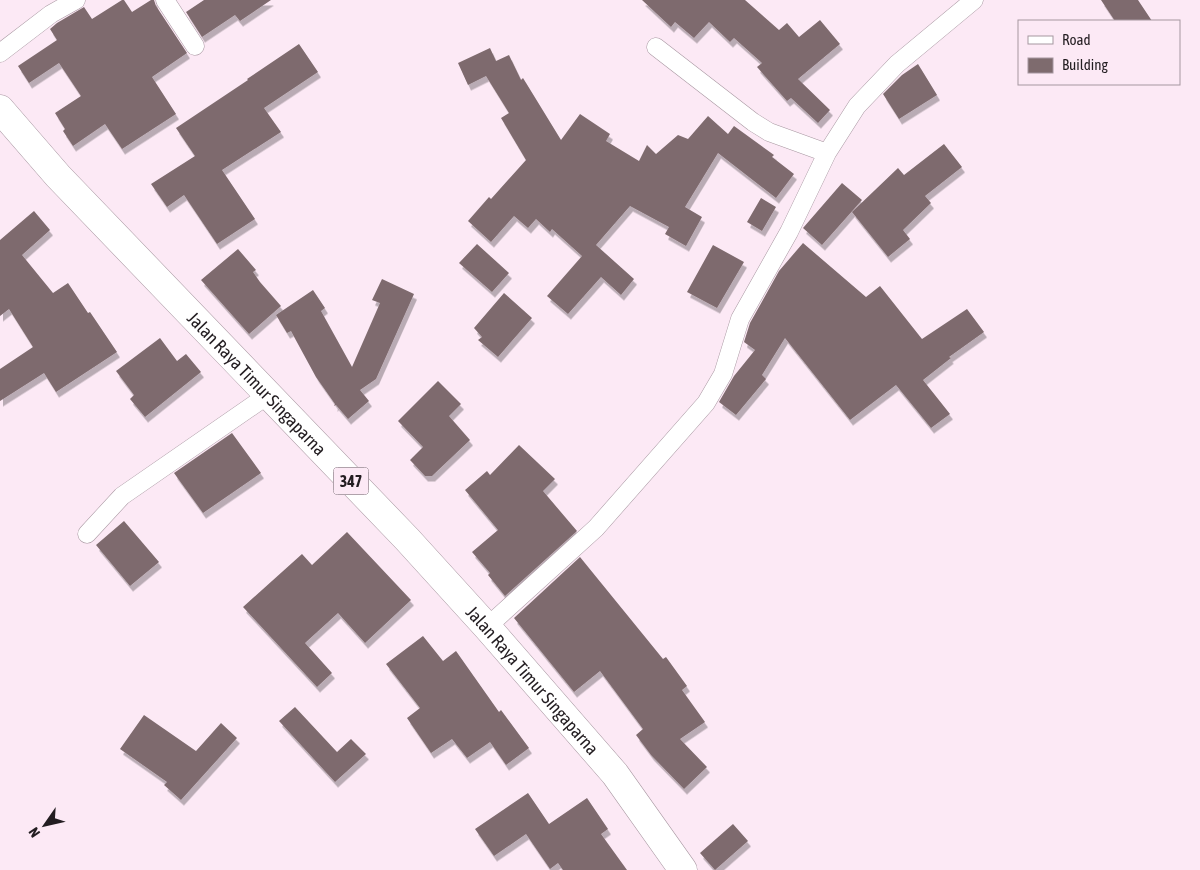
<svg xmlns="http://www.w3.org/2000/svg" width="1200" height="870" font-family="'Asap Condensed',sans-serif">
  <defs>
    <filter id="shadow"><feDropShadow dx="3" dy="5.5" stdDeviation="0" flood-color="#0004"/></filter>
  </defs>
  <rect width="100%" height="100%" fill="#fce9f5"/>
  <path fill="#7e6b6e" filter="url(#shadow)" d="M 122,0 L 124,0 L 132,12 L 151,0 L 154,0 L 156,6 L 187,53 L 152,77 L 176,114 L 122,149 L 105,124 L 73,146 L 63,131 L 65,129 L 55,113 L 81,96 L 59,63 L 29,83 L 18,66 L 57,40 L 50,29 L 57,23 L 84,7 L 92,19 Z
    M 204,0 L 271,0 L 240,21 L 235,15 L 202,37 L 186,12 Z
    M 642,0 L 745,0 L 779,30 L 787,23 L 799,37 L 820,20 L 840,44 L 798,79 L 830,110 L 818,123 L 791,98 L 787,101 L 757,67 L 762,63 L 734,38 L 730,42 L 709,22 L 694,38 L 675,22 L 671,27 Z
    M 1101,0 L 1138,0 L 1152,21 L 1115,21 Z
    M 299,44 L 318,72 L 264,108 L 281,132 L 222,170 L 255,219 L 217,244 L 184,195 L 167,207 L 151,184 L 195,156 L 176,128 L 248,80 L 247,79 Z
    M 490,48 L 496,61 L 509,55 L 521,80 L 523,78 L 561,140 L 580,114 L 610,134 L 606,141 L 639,161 L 647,145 L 656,154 L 678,135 L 688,139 L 708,116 L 728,134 L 734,126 L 774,155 L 772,157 L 794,174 L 776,198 L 718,153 L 685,207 L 702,217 L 686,246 L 665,234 L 669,227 L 630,206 L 596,245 L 634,279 L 621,295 L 601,277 L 568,314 L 547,296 L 582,256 L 552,229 L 550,232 L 536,219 L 528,228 L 514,216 L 491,242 L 468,221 L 489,197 L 491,199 L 526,160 L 501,118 L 509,113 L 486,76 L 468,85 L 458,63 Z
    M 918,64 L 937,95 L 899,119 L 883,94 L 902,75 Z
    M 944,144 L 962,167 L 925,196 L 931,203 L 903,230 L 910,239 L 888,257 L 852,212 L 898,168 L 904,175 Z
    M 842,183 L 862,200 L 822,245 L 803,228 Z
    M 761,198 L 776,207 L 762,231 L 747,222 Z
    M 34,211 L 50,230 L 22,255 L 53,293 L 68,283 L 88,313 L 90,312 L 117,352 L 56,392 L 44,373 L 0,401 L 0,369 L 33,347 L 9,309 L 0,316 L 0,240 Z
    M 803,243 L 866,297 L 880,286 L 922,339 L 967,309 L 984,332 L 949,357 L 951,358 L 923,380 L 950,414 L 931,428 L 896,385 L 850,420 L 785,338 L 762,375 L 766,379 L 736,415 L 719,402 L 734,376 L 755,350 L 744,342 L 750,323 L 779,271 Z
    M 477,244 L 509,273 L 492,292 L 459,263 Z
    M 713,245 L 744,262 L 717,308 L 687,292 Z
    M 238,249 L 256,270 L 253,272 L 260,282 L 281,306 L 249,334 L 201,280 Z
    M 382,279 L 414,294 L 376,379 L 360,390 L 369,401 L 348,419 L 336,405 L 334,406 L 335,404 L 316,377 L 291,331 L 287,333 L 276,315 L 313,290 L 325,308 L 321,311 L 352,367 L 380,303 L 372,300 Z
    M 504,293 L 532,318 L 498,357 L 478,340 L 482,337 L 474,328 Z
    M 160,338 L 177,361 L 186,354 L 201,372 L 145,417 L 130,399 L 134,395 L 116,371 Z
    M 438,381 L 461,404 L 449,416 L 470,440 L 432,476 L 425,476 L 410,460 L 423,447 L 398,421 Z
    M 232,433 L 261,473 L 203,513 L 174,473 Z
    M 519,445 L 555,479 L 543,491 L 577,531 L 505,596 L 488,575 L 490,573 L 472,552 L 498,530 L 465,490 L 487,471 L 490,475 Z
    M 124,521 L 159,562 L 130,586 L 96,545 Z
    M 347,532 L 411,600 L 365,643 L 338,613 L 305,643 L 332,673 L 317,687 L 243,607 L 302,554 L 312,565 Z
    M 580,557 L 663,659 L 666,657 L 687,686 L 682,690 L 705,722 L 680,739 L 707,767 L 684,789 L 651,755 L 636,735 L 643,729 L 600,671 L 574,692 L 514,618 Z
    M 423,636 L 443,661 L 456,651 L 499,712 L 501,710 L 529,748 L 506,765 L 490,742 L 467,758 L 452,739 L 431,753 L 407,718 L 420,708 L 386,664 Z
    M 295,707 L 337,752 L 351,739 L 366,754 L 335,782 L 279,721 Z
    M 144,715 L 196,751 L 221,723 L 237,738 L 181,800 L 164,785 L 167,782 L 120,749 Z
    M 528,793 L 549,824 L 587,798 L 608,829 L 601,834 L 627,870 L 563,870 L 558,863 L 550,869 L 526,834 L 494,856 L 475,829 Z
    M 733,824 L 748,841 L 715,870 L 700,853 Z"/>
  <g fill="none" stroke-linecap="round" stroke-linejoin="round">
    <defs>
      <path id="street" d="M 165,0 L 195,46
        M 656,47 L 753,122 L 769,132 L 827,153
        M 0,53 L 51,14 L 76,0
        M 87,534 L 122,496 L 268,395
        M 487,627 L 596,528 L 706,403 L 723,374 L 740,319 L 789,232 L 827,153 L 857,106 L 897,64 L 974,0"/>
      <g id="primary">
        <path id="s1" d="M 0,109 L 58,176 L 407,539 L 487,627 L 615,774 L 683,870"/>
      </g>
    </defs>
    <use href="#street" stroke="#a897a1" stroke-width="19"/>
    <use href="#primary" stroke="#a897a1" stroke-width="29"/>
    <use href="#street" stroke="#fff" stroke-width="18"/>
    <use href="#primary" stroke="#fff" stroke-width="28"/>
  </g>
  <g text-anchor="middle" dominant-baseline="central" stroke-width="4" stroke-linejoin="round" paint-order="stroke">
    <rect fill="#fce9f5" stroke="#645a61" stroke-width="1" x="333.5" y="467.5" width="35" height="27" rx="4"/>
    <g font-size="16" font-weight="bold" fill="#231d21">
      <text x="351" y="481">347</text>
    </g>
    <g font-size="18" fill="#231d21" stroke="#fce9f5">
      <text stroke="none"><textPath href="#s1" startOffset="376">Jalan Raya Timur Singaparna</textPath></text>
      <text stroke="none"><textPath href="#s1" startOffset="781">Jalan Raya Timur Singaparna</textPath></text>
    </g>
  </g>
  <rect x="1018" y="20" width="162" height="65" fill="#fce9f5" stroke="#a597a0"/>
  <rect x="1028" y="36" width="25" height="8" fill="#ffffff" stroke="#a597a0"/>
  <text x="1062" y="45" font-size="15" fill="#231d21">Road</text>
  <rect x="1028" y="58" width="25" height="15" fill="#7e6b6e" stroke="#a597a0"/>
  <text x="1062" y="70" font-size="15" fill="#231d21">Building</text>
  <g transform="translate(45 825) rotate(236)" stroke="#fce9f5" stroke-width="4" paint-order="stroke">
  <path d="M0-4L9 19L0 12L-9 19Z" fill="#231d21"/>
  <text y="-8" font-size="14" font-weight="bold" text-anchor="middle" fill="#231d21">N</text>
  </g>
</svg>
